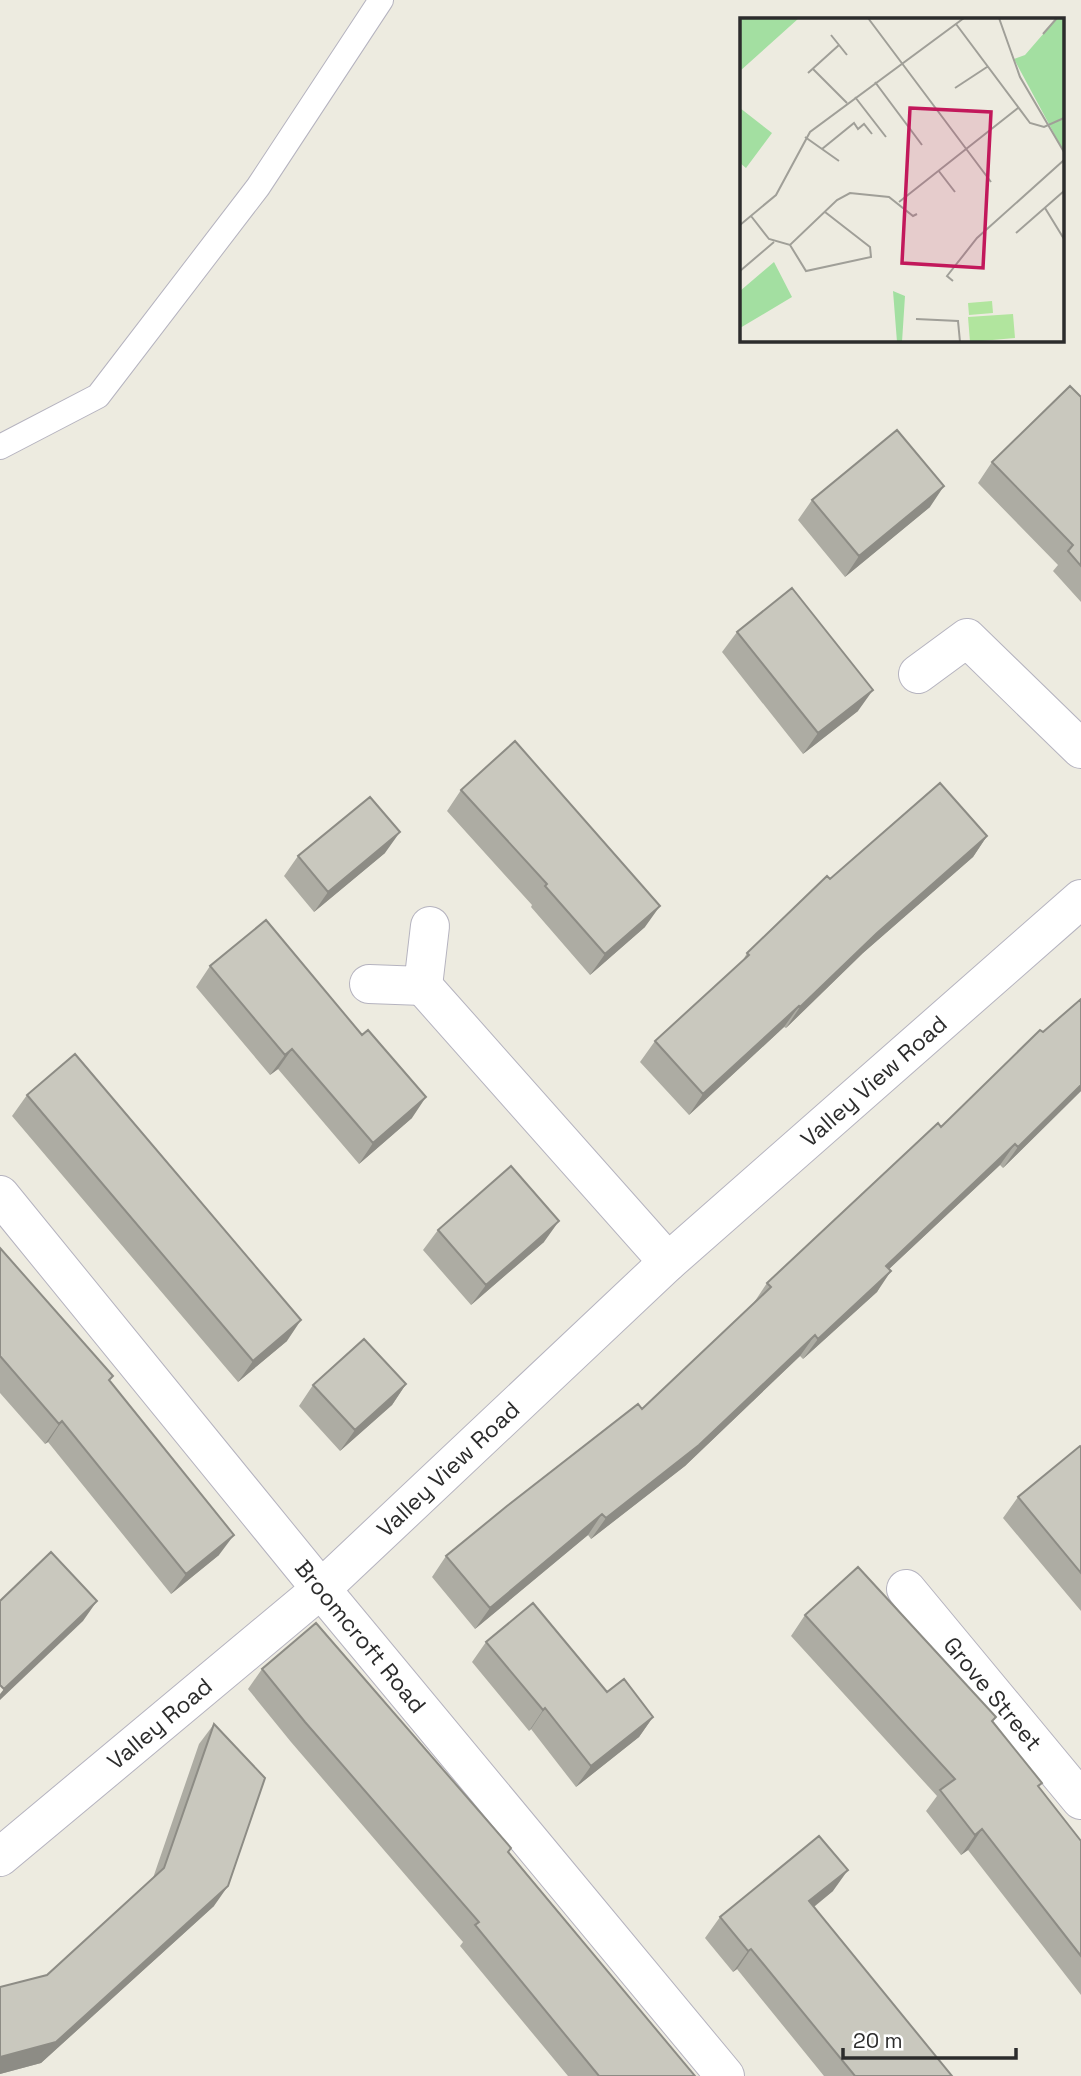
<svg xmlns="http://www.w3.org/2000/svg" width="1081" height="2076" font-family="'Space Grotesk',sans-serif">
  <rect width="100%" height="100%" fill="#edebe0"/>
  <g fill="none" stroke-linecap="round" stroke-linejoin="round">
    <defs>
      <path id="lane" d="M 0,447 L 98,396 L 258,187 L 381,0"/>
      <g id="street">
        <path d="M 918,674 L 967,638 L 1081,749"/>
        <path d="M 369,984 L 423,986 L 430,926"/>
        <path d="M 423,986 L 668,1262"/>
        <path id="s1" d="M 0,1195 L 321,1589 L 725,2076"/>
        <path id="s2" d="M 906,1589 L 1081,1800"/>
        <path id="s3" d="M 0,1857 L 321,1589 L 668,1262 L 1081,899"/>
      </g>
    </defs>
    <use href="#lane" stroke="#b5b3bf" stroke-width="26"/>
    <use href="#street" stroke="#b5b3bf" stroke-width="40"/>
    <use href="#lane" stroke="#fff" stroke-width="24"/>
    <use href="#street" stroke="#fff" stroke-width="38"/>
  </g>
  <path fill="#adaca3" d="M 1081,397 L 1081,602 L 1053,571 L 1058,565 L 978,483 L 992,462 Z
    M 812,500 L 930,507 L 845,577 L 798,520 Z
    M 737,632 L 858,711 L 803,754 L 722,652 Z
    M 461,790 L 645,927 L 590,975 L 531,907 L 532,905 L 447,811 Z
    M 987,836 L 973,857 L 863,953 L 786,1028 L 784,1027 L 689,1115 L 640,1062 L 655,1041 L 742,962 L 747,953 L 830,879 Z
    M 385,853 L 314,912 L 284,876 L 298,856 Z
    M 210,966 L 362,1035 L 412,1118 L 359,1164 L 278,1069 L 270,1075 L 196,987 Z
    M 1081,999 L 1081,1091 L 1003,1168 L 1000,1165 L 889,1269 L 877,1292 L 803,1359 L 800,1356 L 685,1466 L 591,1539 L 588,1535 L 475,1629 L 432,1577 L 446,1556 L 642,1409 L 753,1304 L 767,1283 L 941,1127 L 1043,1032 Z
    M 27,1095 L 287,1341 L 238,1382 L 12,1116 Z
    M 438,1230 L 544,1242 L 471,1305 L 423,1250 Z
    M 0,1248 L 110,1381 L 219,1555 L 171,1594 L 48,1442 L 45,1444 L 0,1393 Z
    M 406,1384 L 392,1405 L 340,1451 L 299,1406 L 313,1385 Z
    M 1081,1447 L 1081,1611 L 1003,1518 L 1018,1497 Z
    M 805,1615 L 996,1717 L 993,1721 L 1039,1787 L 1081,1841 L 1081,1995 L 968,1850 L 961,1855 L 926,1811 L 937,1796 L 791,1636 Z
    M 486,1642 L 607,1692 L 653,1717 L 639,1737 L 576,1787 L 531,1729 L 529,1731 L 472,1662 Z
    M 262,1669 L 509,1852 L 695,2076 L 568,2076 L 460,1946 L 463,1942 L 291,1742 L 248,1689 Z
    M 214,1724 L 214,1906 L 41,2063 L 0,2074 L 0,1987 L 47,1975 L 153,1878 L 199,1744 Z
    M 833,1891 L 814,1907 L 952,2076 L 824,2076 L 737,1969 L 733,1972 L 705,1938 L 720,1917 Z"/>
  <path fill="#8d8c85" d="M 944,486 L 930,507 L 845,577 L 859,556 Z
    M 873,690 L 858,711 L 803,754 L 818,733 Z
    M 400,832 L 385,853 L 314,912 L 328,892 Z
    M 987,836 L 973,857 L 863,953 L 786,1028 L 800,1007 L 877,933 Z
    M 660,906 L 645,927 L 590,975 L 605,954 Z
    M 799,1006 L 784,1027 L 689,1115 L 703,1094 Z
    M 292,1049 L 278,1069 L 270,1075 L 285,1055 Z
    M 1081,1085 L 1081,1091 L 1003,1168 L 1018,1147 Z
    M 426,1097 L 412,1118 L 359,1164 L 373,1143 Z
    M 1015,1144 L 1000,1165 L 871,1286 L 886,1266 Z
    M 559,1221 L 544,1242 L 471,1305 L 486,1285 Z
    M 891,1271 L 877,1292 L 803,1359 L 818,1339 Z
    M 301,1320 L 287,1341 L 238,1382 L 253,1361 Z
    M 815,1335 L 800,1356 L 685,1466 L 591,1539 L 606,1518 Z
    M 406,1384 L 392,1405 L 340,1451 L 355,1430 Z
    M 62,1421 L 48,1442 L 45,1444 L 59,1424 Z
    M 602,1514 L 588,1535 L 475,1629 L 490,1608 Z
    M 234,1535 L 219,1555 L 171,1594 L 186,1574 Z
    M 97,1601 L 83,1621 L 0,1700 L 0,1694 L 4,1689 Z
    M 545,1708 L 531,1729 L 529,1731 L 543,1710 Z
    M 653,1717 L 639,1737 L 576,1787 L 591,1766 Z
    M 982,1829 L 968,1850 L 961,1855 L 975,1835 Z
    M 848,1870 L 833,1891 L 795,1922 L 809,1901 Z
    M 228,1886 L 214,1906 L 41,2063 L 0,2074 L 0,2057 Z
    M 751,1949 L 737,1969 L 733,1972 L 748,1951 Z"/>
  <path fill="#c9c8be" stroke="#8d8c85" stroke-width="2" d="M 1070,386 L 1081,397 L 1081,566 L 1068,551 L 1073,545 L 992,462 Z
    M 897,430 L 944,486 L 859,556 L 812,500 Z
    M 792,588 L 873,690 L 818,733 L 737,632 Z
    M 515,741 L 660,906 L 605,954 L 545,886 L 547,884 L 461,790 Z
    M 940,783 L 987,836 L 877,933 L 800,1007 L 799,1006 L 703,1094 L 655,1041 L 749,955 L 747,953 L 827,876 L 830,879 Z
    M 370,797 L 400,832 L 328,892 L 298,856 Z
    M 266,920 L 362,1035 L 368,1030 L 426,1097 L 373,1143 L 292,1049 L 285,1055 L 210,966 Z
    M 1081,999 L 1081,1085 L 1018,1147 L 1015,1144 L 886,1266 L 891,1271 L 818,1339 L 815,1335 L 699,1445 L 606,1518 L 602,1514 L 490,1608 L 446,1556 L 507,1506 L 638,1404 L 642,1409 L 771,1287 L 767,1283 L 938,1123 L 941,1127 L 1040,1030 L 1043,1032 Z
    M 75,1054 L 301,1320 L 253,1361 L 27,1095 Z
    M 511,1166 L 559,1221 L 486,1285 L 438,1230 Z
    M 0,1248 L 113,1376 L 109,1380 L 234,1535 L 186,1574 L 62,1421 L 59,1424 L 0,1356 Z
    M 364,1339 L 406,1384 L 355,1430 L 313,1385 Z
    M 1080,1446 L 1081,1447 L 1081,1573 L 1018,1497 Z
    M 51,1552 L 97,1601 L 4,1689 L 0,1685 L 0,1601 Z
    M 858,1567 L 996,1717 L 992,1721 L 1042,1783 L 1038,1786 L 1081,1841 L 1081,1956 L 982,1829 L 975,1835 L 940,1790 L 955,1779 L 805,1615 Z
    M 533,1603 L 607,1692 L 624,1679 L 653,1717 L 591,1766 L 545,1708 L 543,1710 L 486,1642 Z
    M 316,1623 L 511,1848 L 508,1852 L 695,2076 L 599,2076 L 475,1925 L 479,1922 L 305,1722 L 262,1669 Z
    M 214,1724 L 265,1778 L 228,1886 L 56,2042 L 0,2057 L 0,1987 L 47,1975 L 164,1868 Z
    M 819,1836 L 848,1870 L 809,1901 L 952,2076 L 855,2076 L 751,1949 L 748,1951 L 720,1917 Z"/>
  <g text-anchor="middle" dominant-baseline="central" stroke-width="7" stroke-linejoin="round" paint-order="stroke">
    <g font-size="23" fill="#2c2c2c" stroke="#fff">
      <text stroke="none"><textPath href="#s3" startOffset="1169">Valley View Road</textPath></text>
      <text stroke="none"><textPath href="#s3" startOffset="593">Valley View Road</textPath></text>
      <text stroke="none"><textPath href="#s1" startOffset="570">Broomcroft Road</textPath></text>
      <text stroke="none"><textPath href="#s2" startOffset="136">Grove Street</textPath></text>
      <text stroke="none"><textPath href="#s3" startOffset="208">Valley Road</textPath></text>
    </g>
  </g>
  <g transform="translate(740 18)">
    <rect width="324" height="324" fill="#edebe0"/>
    <path d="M 0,0 L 59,0 L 0,53 ZM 317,0 L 324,0 L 324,134 L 274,41 L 285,37 ZM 0,90 L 32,115 L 6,150 L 0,145 ZM 34,244 L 52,279 L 0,310 L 0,273 ZM 153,273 L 165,278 L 162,324 L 157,324 Z" fill="#a3dfa1"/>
    <path d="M 252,283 L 253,295 L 229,297 L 228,285 ZM 273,296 L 275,320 L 230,324 L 228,299 Z" fill="#b1e59e"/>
    <path fill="none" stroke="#a09f98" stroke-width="2" d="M 128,0 L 251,164M 259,0 L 280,59 L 324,134M 216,6 L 290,105 L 304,109 L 324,100M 303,16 L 317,0M 91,17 L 107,37M 73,51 L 107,85M 68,55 L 99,27M 135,64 L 182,127M 215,70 L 247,49M 115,79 L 146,119M 65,119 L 99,143M 82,131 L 114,105 L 118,111 L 124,106 L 132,116M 198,152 L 215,174M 159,184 L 278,90M 305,190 L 324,221M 11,198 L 29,221 L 50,227 L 97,182 L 110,175 L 149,179 L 173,198 L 177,196M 0,207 L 36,177 L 70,114 L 224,0M 276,215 L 324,173M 50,227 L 66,253 L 131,239 L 130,229 L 85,194M 0,253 L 34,224M 213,263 L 207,258 L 237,220 L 324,142M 176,301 L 218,303 L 220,324"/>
    <path fill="#c2185b" fill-opacity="0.15" stroke="#c2185b" stroke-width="3.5" d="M 170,90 L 251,94 L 243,250 L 162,245 Z"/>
    <rect width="324" height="324" fill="none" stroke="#2c2c2c" stroke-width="3.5"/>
  </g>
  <path d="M843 2048v10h173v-10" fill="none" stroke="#2c2c2c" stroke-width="3.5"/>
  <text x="853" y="2048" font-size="21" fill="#2c2c2c" stroke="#ffffff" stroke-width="5" paint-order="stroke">20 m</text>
</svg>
